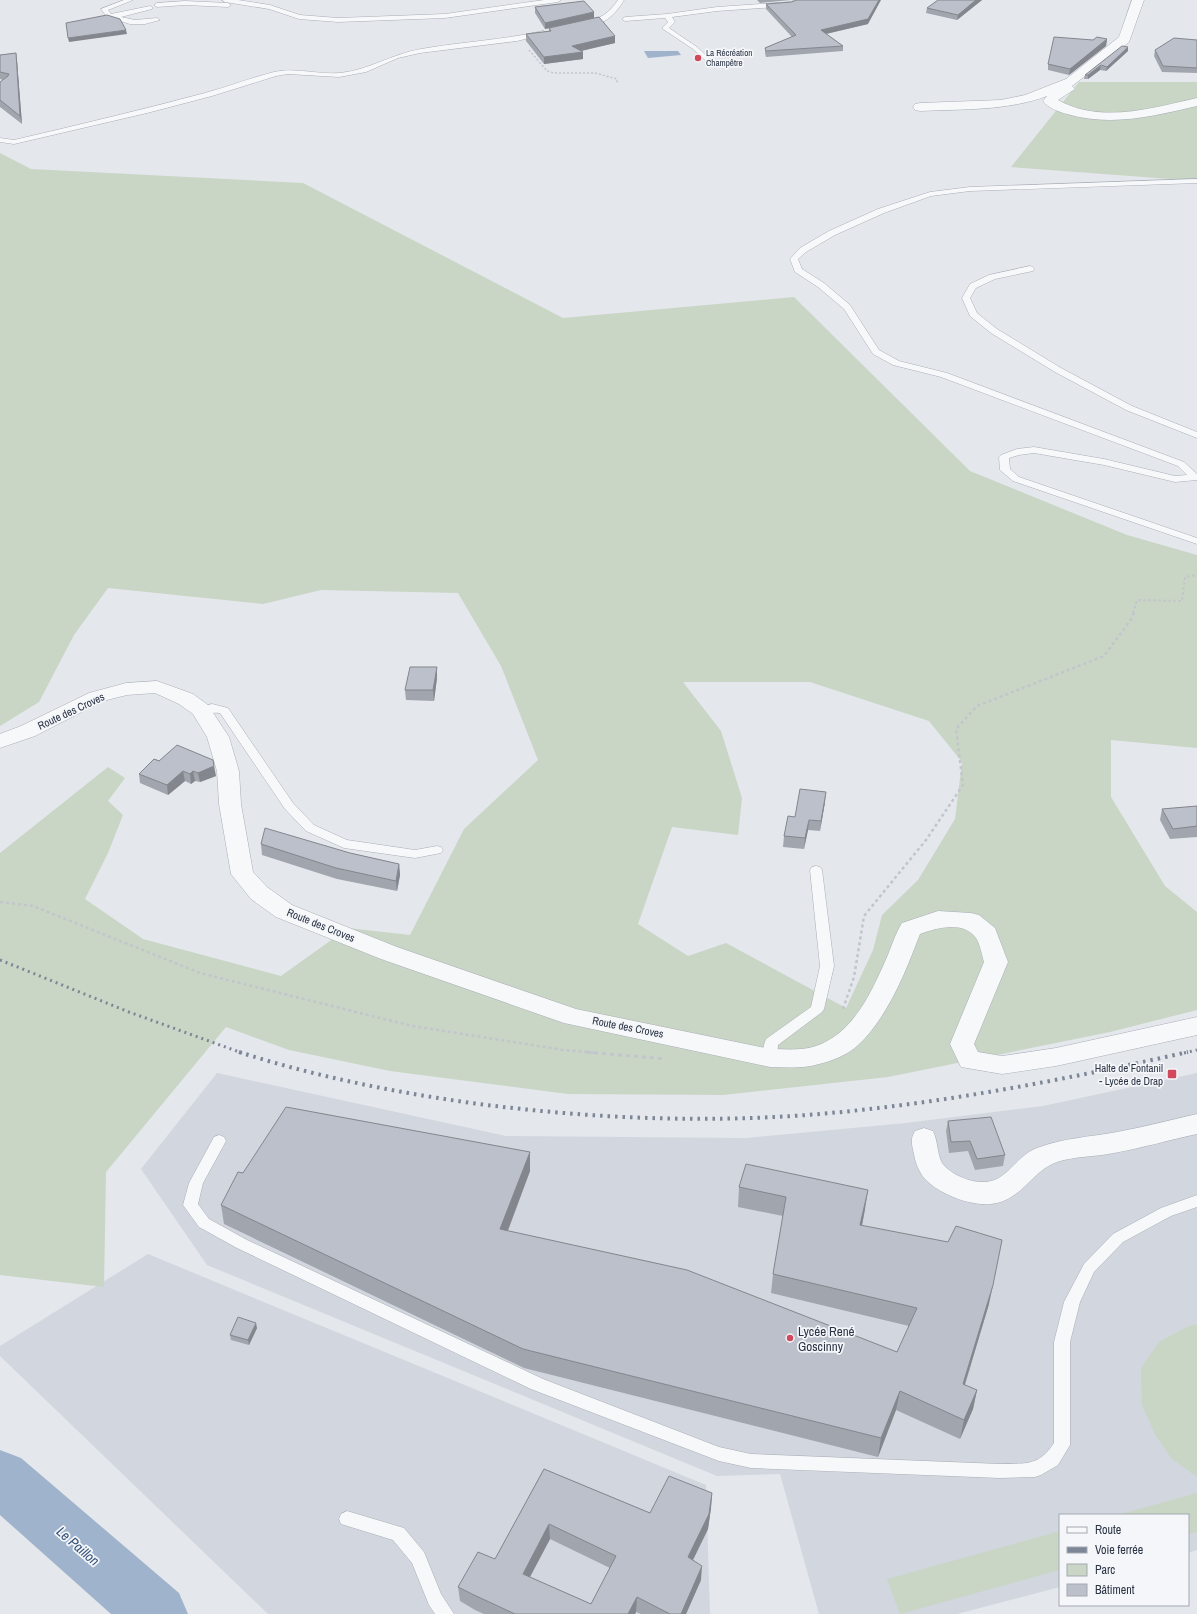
<svg xmlns="http://www.w3.org/2000/svg" width="1197" height="1614" font-family="'Archivo Narrow',sans-serif">
  <rect width="100%" height="100%" fill="#e4e7ec"/>
  <path fill="#d2d6de" d="M 217,1073 L 506,1136 L 746,1138 L 906,1123 L 1043,1106 L 1197,1073 L 1197,1550 L 1188,1553 L 1188,1515 L 1060,1515 L 1060,1587 L 957,1614 L 819,1614 L 780,1474 L 717,1476 L 207,1265 L 141,1169 Z
    M 148,1254 L 706,1485 L 710,1614 L 268,1614 L 0,1356 L 0,1346 Z"/>
  <path fill="#c9d6c5" fill-rule="evenodd" d="M 1079,82 L 1197,82 L 1197,181 L 1011,167 Z
    M 0,153 L 31,169 L 303,183 L 563,318 L 794,297 L 970,471 L 1127,535 L 1197,555 L 1197,748 L 1111,740 L 1111,797 L 1165,886 L 1197,912 L 1197,1010 L 1110,1032 L 888,1077 L 723,1095 L 568,1094 L 390,1071 L 289,1050 L 226,1027 L 106,1172 L 104,1287 L 0,1275 L 0,853 L 108,767 L 125,778 L 108,801 L 123,815 L 108,853 L 85,899 L 143,939 L 281,976 L 348,928 L 410,935 L 464,829 L 538,760 L 501,666 L 458,593 L 321,590 L 263,604 L 108,588 L 74,635 L 39,702 L 0,726 ZM 683,682 L 810,682 L 929,721 L 962,762 L 955,819 L 918,880 L 882,915 L 873,950 L 846,1008 L 726,943 L 688,956 L 638,924 L 672,827 L 738,835 L 742,798 L 721,731 Z
    M 1197,1324 L 1197,1477 L 1171,1458 L 1155,1434 L 1142,1405 L 1141,1368 L 1159,1342 L 1189,1326 Z
    M 1197,1493 L 1197,1532 L 1188,1534 L 1188,1515 L 1117,1515 Z
    M 1060,1531 L 1060,1570 L 900,1614 L 887,1579 Z"/>
  <path fill="#9fb4cc" d="M 644,51 L 678,51 L 681,55 L 648,58 Z"/>
  <g fill="none" stroke-linecap="round" stroke-linejoin="round">
    <path fill="#9fb4cc" fill-rule="evenodd" d="M 0,1450 L 21,1458 L 179,1593 L 188,1614 L 111,1614 L 0,1515 Z"/>
    <defs>
      <path id="lane" d="M 124,0 L 133,0 L 108,10 L 111,14 L 150,6 L 152,7 L 152,9 L 121,17 L 135,20 L 157,18 L 160,20 L 145,24 L 130,24 L 107,17 L 101,9 Z
        M 222,0 L 238,0 L 270,5 L 300,15 L 338,18 L 445,14 L 544,0 L 561,0 L 558,2 L 445,18 L 338,22 L 299,19 L 269,9 L 225,2 Z
        M 618,0 L 624,0 C 616,14 602,28 584,25 L 584,23 C 599,19 609,14 618,0 Z
        M 795,0 L 804,0 L 791,6 L 717,11 L 672,17 L 675,22 L 669,28 L 697,47 L 716,65 L 716,67 L 714,68 L 693,49 L 663,29 L 663,27 L 668,22 L 665,18 L 625,21 L 622,19 L 625,17 L 667,14 L 717,7 L 790,2 Z
        M 185,1 L 228,3 L 231,5 L 228,7 L 185,5 L 157,7 L 154,5 L 157,3 Z
        M 543,31 L 546,33 L 545,34 L 517,41 L 420,53 L 398,58 L 366,72 L 339,77 L 288,74 L 276,76 L 212,96 L 147,113 L 14,144 L 0,142 L 0,138 L 14,140 C 78,125 141,110 205,93 C 228,87 250,78 274,72 C 296,67 318,75 340,73 C 369,70 392,54 421,49 C 461,42 503,40 543,31 Z
        M 1197,179 L 1197,183 L 970,191 L 931,196 L 884,213 L 835,235 L 806,252 L 798,259 L 802,269 L 824,283 L 850,305 L 879,350 L 899,361 L 947,373 L 1184,462 L 1197,474 L 1197,480 L 1175,482 L 1104,465 L 1034,453 L 1019,455 L 1009,458 L 1010,469 L 1019,477 L 1197,538 L 1197,544 L 1013,481 L 1000,470 L 999,457 L 1001,455 L 1017,449 L 1034,447 L 1104,459 L 1175,476 L 1187,475 L 1178,466 L 941,377 L 893,365 L 873,354 L 844,309 L 818,287 L 795,272 L 790,259 L 800,248 L 829,231 L 878,209 L 930,192 L 970,187 Z
        M 1030,266 L 1033,267 L 1034,269 L 1033,271 L 995,279 L 976,288 L 970,298 L 977,313 L 997,329 L 1061,368 L 1132,406 L 1197,432 L 1197,438 L 1126,410 L 1055,372 L 991,333 L 970,316 L 962,298 L 970,284 L 989,275 Z
        M 212,704 L 228,708 L 293,803 L 314,825 L 347,840 L 415,850 L 437,846 L 441,847 L 443,850 L 441,853 L 415,858 L 344,848 L 306,831 L 285,809 L 220,713 C 212,712 204,714 197,712 L 195,710 L 197,708 Z
        M 816,866 L 820,867 L 822,870 L 834,966 L 824,1009 L 822,1012 L 778,1045 L 777,1058 L 775,1062 L 770,1063 L 765,1062 C 762,1056 763,1045 766,1039 L 811,1007 L 820,966 L 810,870 L 812,867 Z
        M 219,1135 L 224,1137 L 226,1141 L 203,1183 L 198,1204 L 209,1219 L 247,1240 L 543,1379 L 719,1447 L 751,1454 L 1000,1464 C 1026,1463 1038,1467 1054,1443 L 1054,1342 L 1064,1302 L 1084,1264 L 1113,1234 L 1161,1208 L 1197,1195 L 1197,1207 L 1171,1216 L 1123,1242 L 1094,1272 L 1080,1302 L 1070,1342 L 1070,1445 L 1058,1465 L 1041,1475 L 1035,1477 L 1000,1478 L 751,1468 L 719,1461 L 531,1389 L 237,1248 L 199,1227 L 183,1205 L 189,1183 L 214,1137 Z
        M 347,1511 L 404,1528 L 424,1552 L 441,1594 L 454,1614 L 435,1614 L 429,1605 L 412,1563 L 393,1540 L 341,1524 L 339,1519 L 341,1514 Z"/>
      <path id="street" d="M 1132,0 L 1144,0 L 1129,42 L 1072,86 L 1075,89 L 1058,100 C 1100,124 1153,108 1197,98 L 1197,106 C 1154,116 1111,127 1067,114 C 1059,112 1048,108 1043,101 L 1047,96 C 1007,111 963,109 920,111 L 915,110 L 913,107 L 915,104 L 920,103 L 1001,100 L 1025,95 L 1066,79 L 1119,37 Z
        M 157,681 L 193,694 L 208,705 L 229,737 L 239,771 L 241,804 L 253,872 L 267,887 L 292,905 L 397,947 L 576,1009 L 770,1049 C 785,1049 802,1051 816,1046 C 854,1033 872,991 887,957 C 892,946 895,934 902,923 L 938,911 L 971,913 L 979,915 L 995,928 L 1008,962 L 974,1044 L 978,1052 L 1002,1056 L 1056,1048 L 1197,1017 L 1197,1035 L 1056,1066 L 1002,1074 L 961,1067 L 950,1044 L 984,962 C 982,955 980,944 976,938 C 963,920 936,928 920,934 C 906,971 887,1019 857,1046 C 847,1055 832,1061 819,1064 C 803,1069 786,1067 770,1067 L 564,1023 L 381,959 L 276,917 L 251,899 L 231,874 L 219,804 L 217,771 L 207,737 L 193,714 L 179,704 L 155,693 L 127,695 L 103,701 L 35,736 L 0,748 L 0,734 L 21,726 L 89,693 L 126,683 Z
        M 1197,1114 L 1197,1134 C 1169,1140 1142,1148 1114,1153 C 1095,1157 1075,1156 1057,1162 C 1031,1171 1023,1200 991,1204 C 970,1206 939,1194 925,1179 C 919,1172 915,1162 914,1154 C 912,1145 910,1139 915,1131 L 924,1128 L 933,1131 C 938,1141 937,1154 942,1163 C 948,1172 963,1179 973,1181 C 1007,1188 1010,1159 1037,1148 C 1063,1138 1090,1137 1117,1132 C 1144,1127 1170,1120 1197,1114 Z"/>
    </defs>
    <use href="#lane" stroke="#a9aeb7" stroke-width="1"/>
    <use href="#street" stroke="#a9aeb7" stroke-width="1"/>
    <path stroke="#c2c5cb" stroke-width="1.5" stroke-dasharray="2 2" stroke-linecap="butt" d="M 529,50 L 547,71 L 554,73 L 595,73 L 617,79 L 617,83"/>
    <path stroke="#c2c5cb" stroke-width="2" stroke-dasharray="2.5 2.5" stroke-linecap="butt" d="M 1133,613 L 1137,600 L 1182,601 L 1185,577 L 1197,575"/>
    <path stroke="#c2c5cb" stroke-width="2.5" stroke-dasharray="3 3" stroke-linecap="butt" d="M 0,902 L 33,906 L 200,973 L 412,1026 L 564,1050 L 597,1053
      M 843,1009 L 854,977 L 864,916 L 926,840 L 963,785 L 956,729 L 977,706 L 1104,656 L 1132,618 L 1134,612"/>
    <path stroke="#c2c5cb" stroke-width="3" stroke-dasharray="4 4" stroke-linecap="butt" d="M 586,1052 L 666,1059"/>
    <use href="#lane" fill="#f7f8fa" fill-rule="evenodd"/>
    <use href="#street" fill="#f7f8fa" fill-rule="evenodd"/>
    <path stroke="#7d8696" stroke-width="3" stroke-dasharray="2 4" stroke-linecap="butt" d="M 0,960 L 129,1012 L 242,1053
      M 1184,1053 L 1197,1050"/>
    <path stroke="#7d8696" stroke-width="4" stroke-dasharray="2.5 5" stroke-linecap="butt" d="M 239,1052 C 317,1077 398,1093 479,1104 C 588,1118 698,1123 807,1115 C 936,1105 1063,1080 1188,1052"/>
  </g>
  <path fill="#a1a5ae" fill-rule="evenodd" d="M 757,0 L 791,0 L 760,3 Z
    M 938,0 L 982,0 L 957,20 L 926,13 L 927,8 Z
    M 791,2 L 868,24 L 826,34 L 843,46 L 843,51 L 766,57 L 765,53 L 765,48 L 792,37 L 766,9 L 766,4 Z
    M 535,7 L 594,18 L 545,29 L 535,13 Z
    M 549,28 L 615,36 L 615,43 L 581,51 L 583,59 L 544,64 L 526,41 L 526,34 L 549,32 Z
    M 1107,39 L 1106,46 L 1069,75 L 1048,70 L 1048,64 L 1093,40 Z
    M 1197,40 L 1197,73 L 1162,72 L 1154,56 L 1155,50 Z
    M 1128,51 L 1106,71 L 1100,70 L 1088,79 L 1084,79 L 1085,75 Z
    M 16,53 L 17,61 L 22,124 L 0,107 L 0,82 L 3,80 L 0,79 L 0,55 Z
    M 437,678 L 434,701 L 406,700 L 405,690 Z
    M 154,759 L 216,776 L 200,782 L 195,781 L 191,784 L 185,781 L 168,795 L 140,783 L 139,774 Z
    M 825,802 L 820,831 L 808,830 L 804,849 L 783,847 L 784,836 Z
    M 1197,806 L 1197,837 L 1170,839 L 1160,820 L 1162,809 Z
    M 261,844 L 350,853 L 399,864 L 400,875 L 397,891 L 337,879 L 262,855 Z
    M 948,1121 L 1005,1155 L 1003,1166 L 975,1170 L 968,1151 L 949,1153 L 946,1131 Z
    M 530,1171 L 508,1231 L 897,1352 L 909,1326 L 771,1293 L 773,1274 L 783,1216 L 738,1207 L 739,1187 L 865,1209 L 862,1226 L 989,1304 L 965,1385 L 977,1390 L 973,1409 L 960,1439 L 896,1410 L 878,1457 L 524,1368 L 224,1224 L 221,1205 L 243,1173 Z
    M 257,1328 L 249,1345 L 231,1340 L 230,1335 Z
    M 544,1469 L 650,1513 L 712,1493 L 711,1508 L 708,1529 L 693,1560 L 701,1580 L 686,1614 L 641,1614 L 636,1612 L 635,1614 L 484,1614 L 475,1610 L 460,1601 L 458,1587 L 495,1559 ZM 550,1539 L 610,1568 L 591,1604 L 530,1577 Z"/>
  <path fill="#83868d" d="M 879,0 L 881,0 L 868,24 L 821,35 L 821,30 Z
    M 976,0 L 982,0 L 957,20 L 958,15 Z
    M 594,12 L 594,18 L 545,29 L 545,23 Z
    M 126,30 L 127,34 L 69,42 L 68,38 Z
    M 615,36 L 615,43 L 572,53 L 572,46 Z
    M 1107,39 L 1106,46 L 1069,75 L 1070,69 Z
    M 1128,47 L 1128,51 L 1106,71 L 1107,67 Z
    M 583,52 L 583,59 L 544,64 L 544,57 Z
    M 16,53 L 17,61 L 22,124 L 20,116 Z
    M 1101,65 L 1100,70 L 1088,79 L 1088,75 Z
    M 437,667 L 437,678 L 434,701 L 433,690 Z
    M 213,760 L 216,776 L 200,782 L 198,773 Z
    M 183,771 L 185,781 L 168,795 L 167,785 Z
    M 193,771 L 195,781 L 191,784 L 190,774 Z
    M 826,792 L 825,802 L 820,831 L 821,821 Z
    M 809,820 L 808,830 L 804,849 L 805,838 Z
    M 399,864 L 400,875 L 397,891 L 396,881 Z
    M 530,1152 L 530,1171 L 501,1248 L 500,1229 Z
    M 868,1190 L 865,1209 L 858,1245 L 860,1225 Z
    M 993,1285 L 989,1304 L 959,1403 L 963,1384 Z
    M 256,1323 L 257,1328 L 249,1345 L 248,1340 Z
    M 977,1390 L 973,1409 L 960,1439 L 964,1420 Z
    M 900,1391 L 896,1410 L 878,1457 L 881,1438 Z
    M 712,1493 L 711,1508 L 708,1529 L 687,1572 L 688,1557 Z
    M 549,1524 L 550,1539 L 524,1588 L 523,1574 Z
    M 702,1566 L 701,1580 L 686,1614 L 681,1614 Z
    M 637,1597 L 636,1612 L 635,1614 L 628,1614 Z"/>
  <path fill="#bbc0ca" stroke="#83868d" fill-rule="evenodd" d="M 797,0 L 879,0 L 868,19 L 821,30 L 843,46 L 766,51 L 765,48 L 796,35 L 766,4 L 791,2 Z
    M 938,0 L 976,0 L 958,15 L 927,8 Z
    M 584,1 L 594,12 L 545,23 L 535,7 Z
    M 107,15 L 120,19 L 126,30 L 68,38 L 66,23 Z
    M 599,17 L 615,36 L 572,46 L 583,52 L 544,57 L 526,34 L 551,31 L 549,28 Z
    M 1054,37 L 1093,40 L 1097,37 L 1107,39 L 1070,69 L 1048,64 Z
    M 1174,38 L 1197,40 L 1197,68 L 1163,66 L 1155,50 Z
    M 1122,46 L 1128,47 L 1107,67 L 1101,65 L 1088,75 L 1085,75 Z
    M 16,53 L 20,116 L 0,100 L 0,82 L 8,76 L 9,74 L 0,72 L 0,55 Z
    M 410,667 L 437,667 L 433,690 L 405,690 Z
    M 177,745 L 213,760 L 214,766 L 198,773 L 193,771 L 190,774 L 183,771 L 167,785 L 139,774 L 154,759 L 159,761 Z
    M 800,789 L 826,792 L 821,821 L 809,820 L 805,838 L 784,836 L 788,816 L 795,817 Z
    M 1197,806 L 1197,826 L 1173,829 L 1162,809 Z
    M 265,828 L 350,853 L 399,864 L 396,881 L 336,868 L 261,844 Z
    M 286,1107 L 530,1152 L 500,1229 L 687,1270 L 897,1352 L 917,1308 L 773,1274 L 786,1197 L 739,1187 L 746,1164 L 868,1190 L 860,1225 L 948,1242 L 956,1226 L 1002,1240 L 993,1285 L 963,1384 L 977,1390 L 964,1420 L 900,1391 L 881,1438 L 523,1349 L 221,1205 L 238,1172 L 243,1173 Z
    M 991,1117 L 1005,1155 L 977,1159 L 970,1141 L 951,1142 L 948,1121 Z
    M 238,1317 L 256,1323 L 248,1340 L 230,1335 Z
    M 544,1469 L 650,1513 L 669,1476 L 712,1493 L 709,1514 L 688,1557 L 702,1566 L 681,1614 L 670,1614 L 637,1597 L 628,1614 L 515,1614 L 474,1595 L 458,1587 L 478,1552 L 495,1559 ZM 549,1524 L 616,1556 L 591,1604 L 523,1574 Z"/>
  <g fill="#d1495b" stroke="#f4f6f9" stroke-width="1.5">
    <circle cx="698" cy="58" r="4"/>
    <rect x="1167" y="1069" width="10" height="10" rx="2"/>
    <circle cx="790" cy="1338" r="4"/>
  </g>
  <g text-anchor="middle" dominant-baseline="central" stroke-width="3.5" stroke-linejoin="round" paint-order="stroke">
    <g font-size="9" fill="#2b3445" stroke="#f4f6f9" text-anchor="start">
      <text x="706" y="53">La Récréation<tspan x="706" dy="10">Champêtre</tspan></text>
    </g>
    <g font-size="11" fill="#2b3445" stroke="#f4f6f9">
      <text transform="translate(71 711) rotate(-25)">Route des Croves</text>
      <text transform="translate(321 925) rotate(22)">Route des Croves</text>
      <text transform="translate(628 1027) rotate(11)">Route des Croves</text>
    </g>
    <g font-size="11" fill="#2b3445" stroke="#f4f6f9" text-anchor="end">
      <text x="1163" y="1068">Halte de Fontanil<tspan x="1163" dy="13">- Lycée de Drap</tspan></text>
    </g>
    <g font-size="13" fill="#2b3445" stroke="#f4f6f9" text-anchor="start">
      <text x="798" y="1331">Lycée René<tspan x="798" dy="15">Goscinny</tspan></text>
    </g>
    <g font-size="14" font-style="italic" fill="#34527a" stroke="#f4f6f9">
      <text transform="translate(78 1546) rotate(41)">Le Paillon</text>
    </g>
  </g>
  <rect x="1059" y="1514" width="130" height="92" fill="#f4f6f9" stroke="#a4a8b1"/>
  <rect x="1067" y="1527" width="20" height="6" fill="#f7f8fa" stroke="#a4a8b1"/>
  <text x="1095" y="1534" font-size="12" fill="#2b3445">Route</text>
  <rect x="1067" y="1547" width="20" height="6" fill="#7d8696" stroke="#a4a8b1"/>
  <text x="1095" y="1554" font-size="12" fill="#2b3445">Voie ferrée</text>
  <rect x="1067" y="1564" width="20" height="12" fill="#c9d6c5" stroke="#a4a8b1"/>
  <text x="1095" y="1574" font-size="12" fill="#2b3445">Parc</text>
  <rect x="1067" y="1584" width="20" height="12" fill="#bbc0ca" stroke="#a4a8b1"/>
  <text x="1095" y="1594" font-size="12" fill="#2b3445">Bâtiment</text>
</svg>
